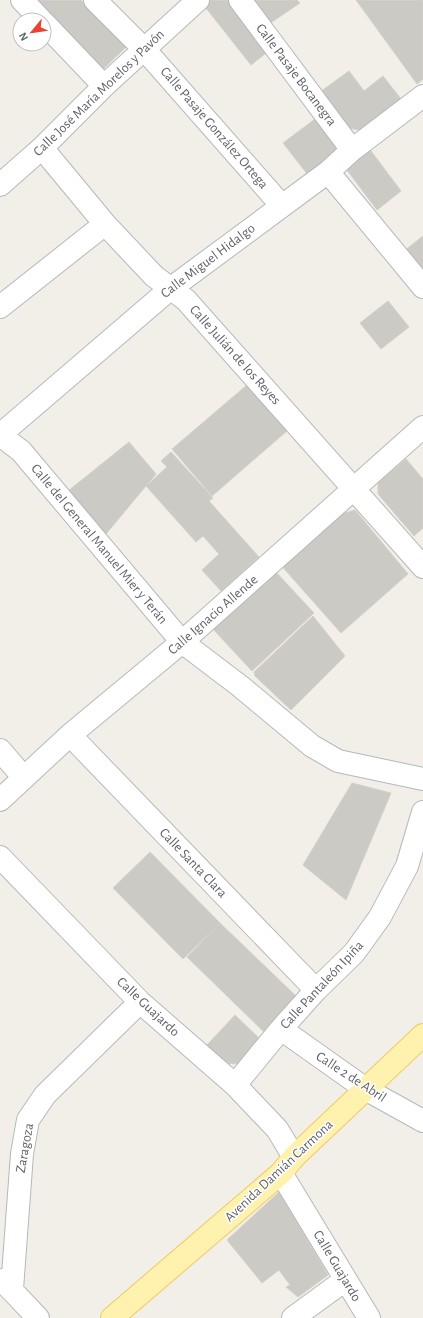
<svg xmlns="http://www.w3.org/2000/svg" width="423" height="1318" font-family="'Alegreya Sans',sans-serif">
  <rect width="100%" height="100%" fill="#f1efe8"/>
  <path fill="#cccac5" stroke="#d6d1c6" d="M 25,0 L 81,0 L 126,47 L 97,75 Z
    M 205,0 L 232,0 L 270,50 L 251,65 L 202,3 Z
    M 249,0 L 297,0 L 300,3 L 269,24 Z
    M 356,0 L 423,0 L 423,79 L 417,84 Z
    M 349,71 L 364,91 L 383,76 L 401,99 L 360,130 L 347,128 L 320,92 Z
    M 319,116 L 341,146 L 339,151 L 308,175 L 283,143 Z
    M 368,147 L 401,191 L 377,210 L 347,170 L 347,165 Z
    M 423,236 L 423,275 L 404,251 Z
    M 388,301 L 409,327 L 381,349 L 360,323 Z
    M 247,385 L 287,431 L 212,496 L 172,449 Z
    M 129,442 L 156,474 L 106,534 L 68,491 Z
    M 171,452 L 213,498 L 209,501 L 259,557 L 221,591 L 202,570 L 219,554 L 203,536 L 196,542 L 146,486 L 167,467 L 161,461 Z
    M 406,459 L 423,479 L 423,528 L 414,536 L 378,494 L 378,483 Z
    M 355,510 L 408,574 L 341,633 L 279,563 L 336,512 L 345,513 Z
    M 274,570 L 314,613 L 252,671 L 212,628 Z
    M 313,616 L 345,656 L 291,710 L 255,676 L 254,672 Z
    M 352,783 L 391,793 L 346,900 L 303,865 Z
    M 150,852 L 220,923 L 183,959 L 113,888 Z
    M 220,923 L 296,996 L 264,1032 L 187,957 Z
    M 235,1015 L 261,1040 L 238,1064 L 224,1063 L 206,1046 Z
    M 279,1192 L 328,1275 L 298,1297 L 286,1287 L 290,1285 L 279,1270 L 262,1283 L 227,1240 Z"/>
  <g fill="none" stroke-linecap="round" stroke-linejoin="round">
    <defs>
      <path id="minor" d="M 22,0 L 41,20
        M 95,0 L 144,49 L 282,206
        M 240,0 L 352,150
        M 44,23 L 104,86
        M 42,148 L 105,224 L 154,276 L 186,300 L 423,567
        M 328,172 L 423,287
        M 0,185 L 42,148 L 104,86 L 198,0
        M 0,307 L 105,224
        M 0,435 L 21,451 L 182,642 L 240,686 L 312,746 L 338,761 L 423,779
        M 0,435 L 170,289 L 328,172 L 352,150 L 423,96
        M 70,735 L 316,990
        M 0,750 L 24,778
        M 0,800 L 70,735 L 182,642 L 423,427
        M 0,857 L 140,1002 L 235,1085 L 277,1129 L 294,1157
        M 281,1029 L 367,1090 L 423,1121
        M 235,1085 L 281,1029 L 316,990 L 354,953 L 380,917 L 407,866 L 423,812
        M 281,1173 L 369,1318
        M 2,1280 L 38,1318
        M 12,1289 L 22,1154 L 28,1120 L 45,1095 L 140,1002
        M 293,1318 L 345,1280"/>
      <path id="major" d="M 112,1318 L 281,1173 L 294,1157 L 423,1035"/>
    </defs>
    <use href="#minor" stroke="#b5b8bc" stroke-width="24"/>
    <use href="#major" stroke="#f2c960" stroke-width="24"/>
    <use href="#minor" stroke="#fff" stroke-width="22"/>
    <use href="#major" stroke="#fff2af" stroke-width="22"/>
  </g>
  <g text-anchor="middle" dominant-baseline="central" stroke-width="3" stroke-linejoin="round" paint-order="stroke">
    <g font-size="14" fill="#5f6368" stroke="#fff">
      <text transform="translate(296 75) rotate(53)">Calle Pasaje Bocanegra</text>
      <text transform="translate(99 93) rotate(-44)">Calle José María Morelos y Pavón</text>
      <text transform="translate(214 128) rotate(49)">Calle Pasaje González Ortega</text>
      <text transform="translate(208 261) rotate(-37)">Calle Miguel Hidalgo</text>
      <text transform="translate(235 355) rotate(48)">Calle Julián de los Reyes</text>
      <text transform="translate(99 544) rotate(50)">Calle del General Manuel Mier y Terán</text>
      <text transform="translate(213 615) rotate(-41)">Calle Ignacio Allende</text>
      <text transform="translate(193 863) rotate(46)">Calle Santa Clara</text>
      <text transform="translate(322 985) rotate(-47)">Calle Pantaleón Ipiña</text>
      <text transform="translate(148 1007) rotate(43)">Calle Guajardo</text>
      <text transform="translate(351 1077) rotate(33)">Calle 2 de Abril</text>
      <text transform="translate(25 1148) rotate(-80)">Zaragoza</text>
      <text transform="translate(279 1171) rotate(-43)">Avenida Damián Carmona</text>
      <text transform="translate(337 1266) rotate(59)">Calle Guajardo</text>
    </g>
  </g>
  <g transform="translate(32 32) rotate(241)"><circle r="19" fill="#ffffff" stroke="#bfc1c3"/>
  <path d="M0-3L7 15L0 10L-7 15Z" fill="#ea4335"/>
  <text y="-6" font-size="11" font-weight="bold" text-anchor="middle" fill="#5f6368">N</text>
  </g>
</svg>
